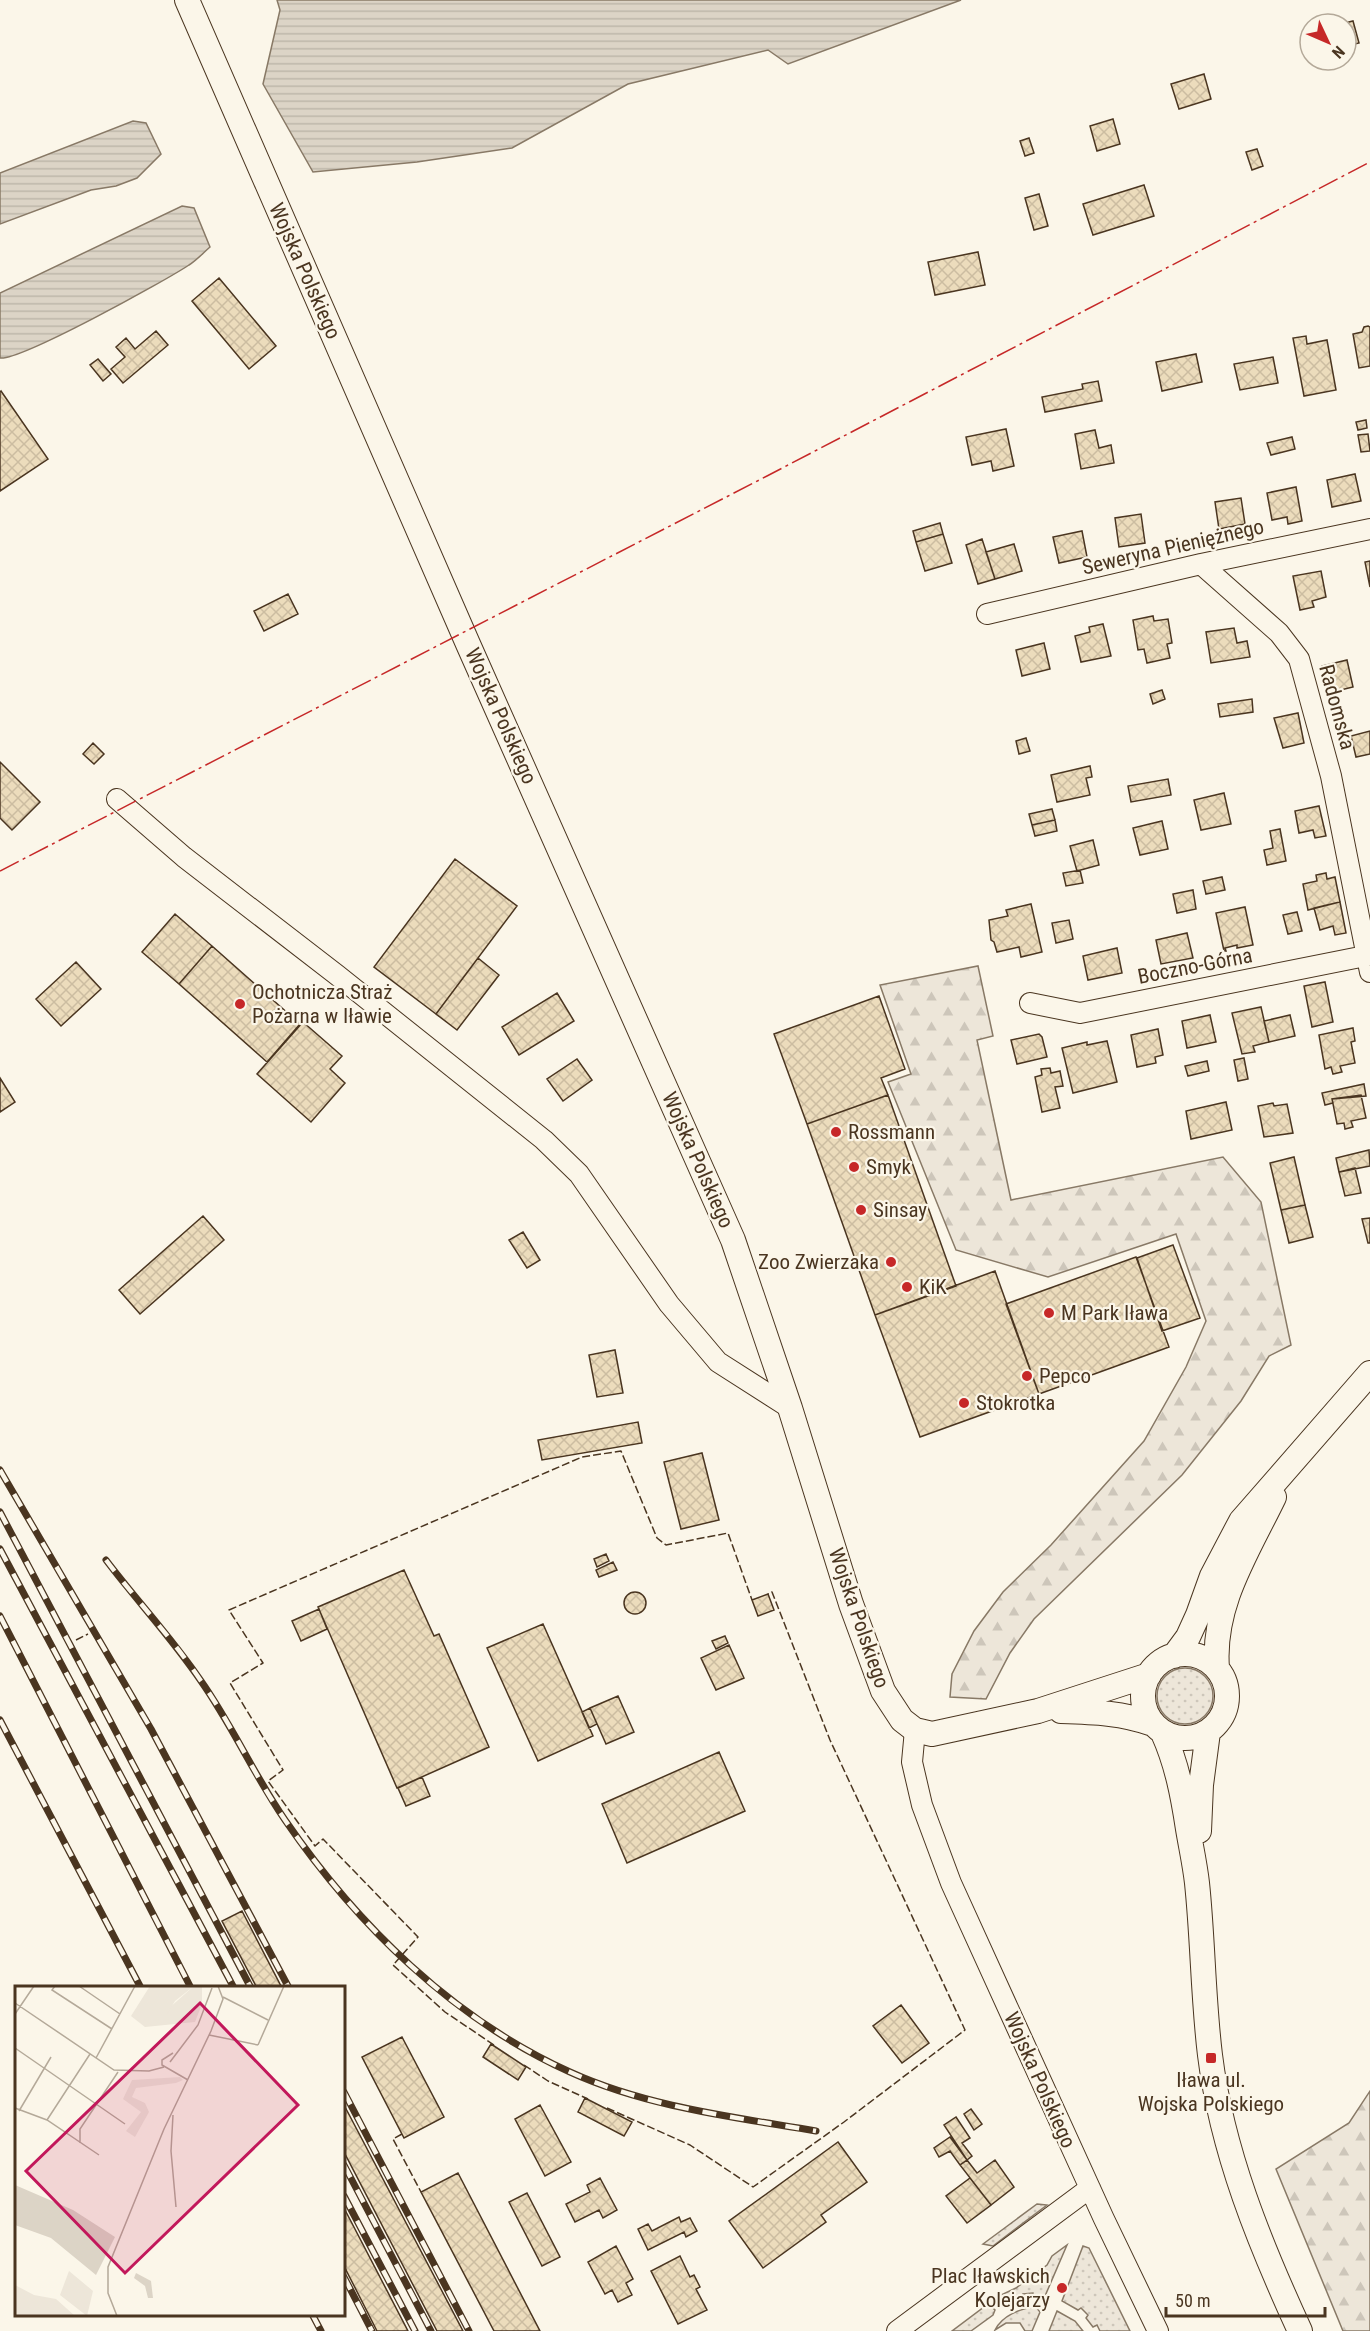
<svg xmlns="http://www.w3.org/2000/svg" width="1370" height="2331" font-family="'Roboto Condensed',sans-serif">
  <defs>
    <pattern id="grass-dots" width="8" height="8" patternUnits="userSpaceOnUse" patternTransform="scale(1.5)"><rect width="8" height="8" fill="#ede6d9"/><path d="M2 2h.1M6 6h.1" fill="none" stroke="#cdc6ba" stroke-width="1.8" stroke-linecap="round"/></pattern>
    <pattern id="forest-firs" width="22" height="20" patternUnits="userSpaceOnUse" patternTransform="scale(1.5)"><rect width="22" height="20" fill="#ede6d9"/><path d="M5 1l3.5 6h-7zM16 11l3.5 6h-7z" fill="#cdc6ba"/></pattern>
    <pattern id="water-rules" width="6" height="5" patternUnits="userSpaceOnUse" patternTransform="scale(1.5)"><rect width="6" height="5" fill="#dcd4c6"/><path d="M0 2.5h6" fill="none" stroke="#beb7aa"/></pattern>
    <pattern id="building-cross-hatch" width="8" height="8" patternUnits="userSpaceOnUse" patternTransform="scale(1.5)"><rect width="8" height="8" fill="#ecdcbc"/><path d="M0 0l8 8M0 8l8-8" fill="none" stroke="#ccbda1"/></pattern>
  </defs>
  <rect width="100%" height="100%" fill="#fbf6e9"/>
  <path fill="url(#grass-dots)" stroke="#887966" stroke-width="1.5" d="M1157 1696a28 28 0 1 1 56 0a28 28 0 1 1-56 0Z
    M 1037,2204 L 1047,2205 L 993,2246 L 983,2244 Z
    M 1067,2245 L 1045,2296 L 1034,2297 L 1033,2293 L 1023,2294 L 1023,2298 L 1006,2306 L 999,2296 L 1016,2288 L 1047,2265 L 1052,2256 Z
    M 1083,2246 L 1089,2248 L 1130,2331 L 1100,2331 L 1097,2325 L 1093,2327 L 1086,2318 L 1088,2315 L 1081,2308 L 1078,2310 L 1062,2301 Z
    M 988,2304 L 995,2310 L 993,2315 L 971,2331 L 952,2331 Z
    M 1036,2307 L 1040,2312 L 1032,2331 L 1025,2331 L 1020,2323 L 1006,2323 L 995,2330 C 1002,2316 1020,2308 1036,2307 Z
    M 1057,2311 L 1075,2321 L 1083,2331 L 1049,2331 Z"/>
  <path fill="url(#forest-firs)" stroke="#887966" stroke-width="1.5" d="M 978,966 L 993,1036 L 977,1040 L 1011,1200 L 1223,1157 L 1261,1202 L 1291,1345 L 1269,1356 L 1241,1401 L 1182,1475 L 1034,1619 L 1010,1653 L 986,1699 L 950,1697 L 952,1674 L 974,1631 L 1003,1592 L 1051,1545 L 1144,1441 L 1186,1367 L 1206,1321 L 1176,1234 L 1048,1277 L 956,1250 L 888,1082 L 911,1074 L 880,985 Z
    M 1370,2091 L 1370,2331 L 1343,2331 L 1276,2169 L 1349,2123 Z"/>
  <path fill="url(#water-rules)" stroke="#887966" stroke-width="1.5" d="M 277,0 L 961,0 L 788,64 L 768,50 L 628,84 L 512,148 L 417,162 L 313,172 L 263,84 L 280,10 Z
    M 133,121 L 146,123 L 161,154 L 137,178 L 116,186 L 91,190 L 0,224 L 0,173 Z
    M 182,206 L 194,208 L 210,247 C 203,253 197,260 189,265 C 165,281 20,361 0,358 L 0,293 Z"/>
  <path fill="url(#building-cross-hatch)" stroke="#4a3520" stroke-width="1.5" d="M 1353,21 L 1359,43 L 1346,46 L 1346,24 L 1341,24 Z
    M 1204,74 L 1211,99 L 1179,109 L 1171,84 Z
    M 1113,119 L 1120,144 L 1097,151 L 1090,126 Z
    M 1029,138 L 1034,153 L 1025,156 L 1020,141 Z
    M 1257,149 L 1263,166 L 1252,170 L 1246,152 Z
    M 1144,185 L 1154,216 L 1093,235 L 1083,204 Z
    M 1039,194 L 1048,226 L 1034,230 L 1025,198 Z
    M 978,252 L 985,285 L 935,295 L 928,262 Z
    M 219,278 L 276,346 L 249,369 L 192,301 Z
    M 1368,326 L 1370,327 L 1370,366 L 1359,368 L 1353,334 L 1362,332 L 1364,327 Z
    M 156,331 L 168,345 L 123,383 L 111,369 L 125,357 L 116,347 L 126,338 L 135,349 Z
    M 1306,336 L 1307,344 L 1327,340 L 1336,390 L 1304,396 L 1293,338 Z
    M 1196,354 L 1202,382 L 1162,391 L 1156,362 Z
    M 1273,357 L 1278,383 L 1240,390 L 1234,364 Z
    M 98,359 L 111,374 L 103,381 L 90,365 Z
    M 1098,381 L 1102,401 L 1045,412 L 1042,397 L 1083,389 L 1082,384 Z
    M 1,391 L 48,459 L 0,491 L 0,392 Z
    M 1366,420 L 1367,428 L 1358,430 L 1356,422 Z
    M 1006,429 L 1014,466 L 993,471 L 991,461 L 972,465 L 966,437 Z
    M 1095,430 L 1099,448 L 1111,445 L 1114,463 L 1081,469 L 1075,434 Z
    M 1368,434 L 1370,451 L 1361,452 L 1358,435 Z
    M 1292,437 L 1295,449 L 1271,455 L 1267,443 Z
    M 1355,474 L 1361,501 L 1332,507 L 1327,480 Z
    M 1296,487 L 1302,521 L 1288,524 L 1287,517 L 1272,520 L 1267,493 Z
    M 1241,498 L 1245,524 L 1219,529 L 1215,502 Z
    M 1141,514 L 1145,543 L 1119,547 L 1115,518 Z
    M 940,523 L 943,534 L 916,542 L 913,531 Z
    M 1082,531 L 1087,557 L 1059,563 L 1053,537 Z
    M 943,534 L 952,563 L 925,571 L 916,542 Z
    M 982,539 L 995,579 L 978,584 L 966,545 Z
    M 1014,544 L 1022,571 L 995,579 L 986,552 Z
    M 1370,561 L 1370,587 L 1365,562 Z
    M 1321,571 L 1326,597 L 1312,601 L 1314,607 L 1300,610 L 1293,576 Z
    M 288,594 L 298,614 L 264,631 L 254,611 Z
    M 1153,616 L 1154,621 L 1168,619 L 1172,643 L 1167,644 L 1170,658 L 1147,663 L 1144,649 L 1138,650 L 1133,620 Z
    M 1103,624 L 1111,656 L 1081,662 L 1075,636 L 1090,632 L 1089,627 Z
    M 1234,628 L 1237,643 L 1247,641 L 1250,657 L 1211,663 L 1206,632 Z
    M 1044,643 L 1050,669 L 1022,676 L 1016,650 Z
    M 1347,660 L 1353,687 L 1328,693 L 1322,666 Z
    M 1162,690 L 1165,699 L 1153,704 L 1150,694 Z
    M 1252,699 L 1253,712 L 1220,717 L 1218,704 Z
    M 1298,713 L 1304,743 L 1283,748 L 1274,718 Z
    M 1370,731 L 1370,754 L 1356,757 L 1351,736 Z
    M 1026,738 L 1030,751 L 1019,754 L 1016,741 Z
    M 93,743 L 104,754 L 94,764 L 83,754 Z
    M 0,762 L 40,802 L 12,830 L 0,818 Z
    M 1090,766 L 1092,777 L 1086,778 L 1090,795 L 1057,802 L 1051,775 Z
    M 1168,779 L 1171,795 L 1131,802 L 1128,786 Z
    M 1224,793 L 1231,824 L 1201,830 L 1194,800 Z
    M 1319,806 L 1326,836 L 1315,838 L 1313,830 L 1299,833 L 1295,811 Z
    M 1052,809 L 1055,820 L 1032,825 L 1029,814 Z
    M 1055,820 L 1057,831 L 1035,836 L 1032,825 Z
    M 1162,821 L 1168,849 L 1140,855 L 1133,828 Z
    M 1280,829 L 1286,861 L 1267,865 L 1264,850 L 1273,848 L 1270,831 Z
    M 1093,840 L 1099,865 L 1077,871 L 1070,846 Z
    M 455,859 L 517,906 L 436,1014 L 374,967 Z
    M 1080,870 L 1083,883 L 1066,886 L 1063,873 Z
    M 1326,873 L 1327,879 L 1335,877 L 1340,902 L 1308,910 L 1303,884 L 1317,881 L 1316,875 Z
    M 1222,877 L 1225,890 L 1206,894 L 1203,881 Z
    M 1193,890 L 1196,909 L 1177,913 L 1173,894 Z
    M 1340,902 L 1346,933 L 1335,935 L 1333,926 L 1320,930 L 1314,908 Z
    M 1031,904 L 1042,952 L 1021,957 L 1019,947 L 997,952 L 994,942 L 991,940 L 989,920 L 1008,916 L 1006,910 Z
    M 1245,907 L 1253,945 L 1237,948 L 1237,945 L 1225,948 L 1226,951 L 1224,951 L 1216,913 Z
    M 1297,912 L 1302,931 L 1288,934 L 1283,915 Z
    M 175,914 L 212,946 L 179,984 L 142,952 Z
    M 1069,920 L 1073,939 L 1056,943 L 1052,923 Z
    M 1187,933 L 1193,958 L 1161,964 L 1156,940 Z
    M 212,946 L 300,1024 L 267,1062 L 179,984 Z
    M 1117,948 L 1122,973 L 1088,980 L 1083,956 Z
    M 478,958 L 499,975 L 457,1030 L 436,1014 Z
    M 76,962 L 101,989 L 61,1026 L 36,999 Z
    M 1325,982 L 1333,1022 L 1312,1027 L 1304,986 Z
    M 557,993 L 574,1021 L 519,1055 L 502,1027 Z
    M 879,996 L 905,1069 L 881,1078 L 888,1095 L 807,1124 L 774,1034 Z
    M 1261,1007 L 1269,1042 L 1253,1046 L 1255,1052 L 1242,1054 L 1232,1013 Z
    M 1210,1015 L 1216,1042 L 1187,1048 L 1182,1021 Z
    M 1290,1015 L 1295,1036 L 1269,1042 L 1264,1021 Z
    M 303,1022 L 342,1056 L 330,1069 L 345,1083 L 311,1122 L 257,1074 Z
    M 1353,1028 L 1355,1041 L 1351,1042 L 1355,1063 L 1340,1066 L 1342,1072 L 1333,1074 L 1331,1067 L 1325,1069 L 1319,1035 Z
    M 1158,1029 L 1163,1055 L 1155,1057 L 1156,1063 L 1137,1067 L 1131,1035 Z
    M 1039,1034 L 1042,1037 L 1047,1057 L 1017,1064 L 1011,1040 Z
    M 1107,1041 L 1117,1082 L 1073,1093 L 1062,1048 L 1087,1042 L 1087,1045 Z
    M 1244,1058 L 1248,1079 L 1238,1081 L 1234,1060 Z
    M 577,1059 L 592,1080 L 563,1101 L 547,1079 Z
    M 1207,1061 L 1209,1071 L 1188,1076 L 1185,1066 Z
    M 1050,1068 L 1051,1073 L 1060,1071 L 1063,1086 L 1055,1087 L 1060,1108 L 1042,1112 L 1035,1077 L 1042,1075 L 1041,1069 Z
    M 0,1078 L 15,1102 L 0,1112 Z
    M 1364,1084 L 1366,1096 L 1332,1099 L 1333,1103 L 1325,1105 L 1322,1093 Z
    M 888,1095 L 956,1286 L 875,1315 L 807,1124 Z
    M 1361,1095 L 1366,1118 L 1351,1121 L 1353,1127 L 1345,1129 L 1344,1123 L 1337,1124 L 1332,1099 Z
    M 1226,1102 L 1232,1130 L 1191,1139 L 1186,1111 Z
    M 1273,1103 L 1274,1106 L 1287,1104 L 1293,1133 L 1264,1137 L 1258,1106 Z
    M 1369,1150 L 1370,1166 L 1339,1172 L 1336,1158 Z
    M 1294,1157 L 1305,1205 L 1281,1210 L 1270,1163 Z
    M 1355,1168 L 1361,1193 L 1345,1196 L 1339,1172 Z
    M 1305,1205 L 1313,1237 L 1289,1243 L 1281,1210 Z
    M 203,1216 L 224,1240 L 140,1314 L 119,1290 Z
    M 1370,1218 L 1370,1243 L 1368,1243 L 1362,1219 Z
    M 523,1232 L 540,1260 L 527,1268 L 509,1240 Z
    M 1173,1245 L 1200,1318 L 1162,1331 L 1137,1258 Z
    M 1136,1257 L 1169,1347 L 1039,1394 L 1006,1304 Z
    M 995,1271 L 1039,1394 L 920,1437 L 875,1315 Z
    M 615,1350 L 623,1393 L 597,1397 L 589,1355 Z
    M 638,1422 L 642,1443 L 542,1460 L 538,1440 Z
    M 702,1453 L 719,1520 L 681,1529 L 664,1462 Z
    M 606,1554 L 609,1561 L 597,1567 L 594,1559 Z
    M 613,1562 L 617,1570 L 599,1577 L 596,1570 Z
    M 404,1570 L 434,1636 L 439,1634 L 489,1747 L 397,1788 L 318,1607 Z
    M624 1603a11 11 0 1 1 22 0a11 11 0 1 1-22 0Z
    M 768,1594 L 774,1610 L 758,1616 L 752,1600 Z
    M 319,1609 L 327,1629 L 301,1641 L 292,1621 Z
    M 543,1624 L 593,1736 L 538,1761 L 487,1648 Z
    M 725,1636 L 728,1643 L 716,1649 L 712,1641 Z
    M 729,1645 L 744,1678 L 716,1690 L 701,1658 Z
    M 618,1696 L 634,1732 L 606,1744 L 590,1708 Z
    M 590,1708 L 597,1724 L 589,1728 L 582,1712 Z
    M 719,1752 L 745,1811 L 627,1863 L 602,1804 Z
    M 422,1777 L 430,1796 L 406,1806 L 398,1788 Z
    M 242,1911 L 282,1988 L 257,1988 L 222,1921 Z
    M 901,2005 L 929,2043 L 902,2063 L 873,2026 Z
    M 402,2037 L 444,2117 L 404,2138 L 362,2057 Z
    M 491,2044 L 526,2067 L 518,2080 L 483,2057 Z
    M 585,2098 L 632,2122 L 624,2136 L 578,2112 Z
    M 344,2105 L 463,2331 L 437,2331 L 344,2152 Z
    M 540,2105 L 571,2162 L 545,2176 L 515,2119 Z
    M 971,2109 L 982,2124 L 974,2130 L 964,2114 Z
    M 956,2117 L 970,2138 L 962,2143 L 972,2156 L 967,2160 L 944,2125 Z
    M 950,2137 L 967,2160 L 960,2165 L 950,2151 L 939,2157 L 934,2148 Z
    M 838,2142 L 867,2182 L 821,2215 L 826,2222 L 763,2268 L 729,2221 Z
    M 967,2160 L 977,2173 L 995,2160 L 1014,2187 L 991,2205 L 960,2165 Z
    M 458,2173 L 540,2331 L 494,2331 L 421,2192 Z
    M 600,2178 L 617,2210 L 603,2218 L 599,2210 L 575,2222 L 566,2204 L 590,2192 L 587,2185 Z
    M 970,2178 L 991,2205 L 967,2223 L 946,2196 Z
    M 527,2193 L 560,2257 L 542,2266 L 509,2202 Z
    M 344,2208 L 408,2331 L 377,2331 L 344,2266 Z
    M 679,2217 L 681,2222 L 690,2218 L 697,2231 L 686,2237 L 684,2232 L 648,2250 L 638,2229 L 648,2224 L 652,2231 Z
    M 616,2246 L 633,2279 L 626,2283 L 632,2295 L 618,2302 L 612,2290 L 605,2294 L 588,2262 Z
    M 680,2256 L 690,2277 L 694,2275 L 700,2287 L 696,2289 L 707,2310 L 678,2324 L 651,2271 Z"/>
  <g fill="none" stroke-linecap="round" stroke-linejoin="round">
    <defs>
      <path id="minor" d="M 1201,564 L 1279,633 L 1299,659 L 1331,776 L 1370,972
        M 987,614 L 1201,564 L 1370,529
        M 117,799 L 184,857 L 337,975 L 544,1140 L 579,1174 L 669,1304 L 718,1362 L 790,1408
        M 1030,1003 L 1080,1013 L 1370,955
        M 915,1730 L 912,1762 L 922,1805 L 951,1883 L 1104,2219 L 1158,2331
        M 897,2331 L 1090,2188"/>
      <path id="tertiary" d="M 187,0 L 468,644 L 733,1240 L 790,1408 L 851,1604 L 883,1691 L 902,1720 L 915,1730 L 932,1734 L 1038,1711 L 1149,1675
        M1143 1696a42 42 0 1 1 84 0a42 42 0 1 1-84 0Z
        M 1174,1656 L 1188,1637 L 1198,1615 L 1212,1576 L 1241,1521 L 1370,1373
        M 1217,1668 C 1212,1605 1247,1553 1274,1497
        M 1061,1711 C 1094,1712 1123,1713 1153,1724
        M 1163,1733 C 1177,1764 1183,1796 1188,1829 C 1191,1847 1195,1865 1197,1883 C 1203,1940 1203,1998 1210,2055 C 1222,2152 1260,2244 1300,2331
        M 1199,1831 L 1201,1785 L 1208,1732"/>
    </defs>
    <use href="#minor" stroke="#4a3520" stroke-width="22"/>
    <use href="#tertiary" stroke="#4a3520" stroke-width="26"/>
    <use href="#minor" stroke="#fbf6e9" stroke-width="20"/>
    <use href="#tertiary" stroke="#fbf6e9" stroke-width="24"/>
    <defs>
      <path id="rail" d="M 0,1470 L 151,1729 L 289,1988
        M 0,1512 L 251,1988
        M 0,1549 L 234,1988
        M 106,1560 C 137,1601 172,1638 201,1681 C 232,1725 254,1775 285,1820 C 357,1925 453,2019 570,2072 C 647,2107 734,2117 816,2131
        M 0,1616 L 191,1988
        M 0,1720 L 141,1988
        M 344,2092 L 469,2331
        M 344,2165 L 431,2331
        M 344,2196 L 415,2331
        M 344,2277 L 372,2331
        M 312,2314 L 321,2331"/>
    </defs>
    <use href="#rail" stroke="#4a3520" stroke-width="7"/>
    <use href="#rail" stroke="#fbf6e9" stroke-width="4.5" stroke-dasharray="14" stroke-linecap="butt"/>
    <path stroke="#4a3520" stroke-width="1.5" stroke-dasharray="8 3" stroke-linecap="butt" d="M 76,1640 L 88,1634
      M 494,2045 L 445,2012 L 393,1965 L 418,1937 L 323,1839 L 315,1846 L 268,1781 L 283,1770 L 230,1683 L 263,1663 L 229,1610 L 582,1457 L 621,1451 L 657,1538 L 666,1545 L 728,1533 L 752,1600
      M 524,2065 L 548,2081 L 588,2099
      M 607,2108 L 690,2145 L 753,2187 L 844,2122 L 965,2030 L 830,1740 L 772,1592 L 768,1594
      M 402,2134 L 393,2139 L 421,2192"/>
    <path stroke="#c62828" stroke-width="1.5" stroke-dasharray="21 4.5 3 4.5" stroke-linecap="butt" d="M 0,871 L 767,476 L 1370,162"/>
  </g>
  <g fill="#c62828" stroke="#fbf6e9" stroke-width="2">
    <circle cx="240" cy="1004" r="6"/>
    <circle cx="836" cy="1132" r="6"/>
    <circle cx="854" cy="1167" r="6"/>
    <circle cx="861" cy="1210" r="6"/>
    <circle cx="891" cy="1262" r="6"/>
    <circle cx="907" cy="1287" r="6"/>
    <circle cx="1049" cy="1313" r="6"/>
    <circle cx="1027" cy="1376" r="6"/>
    <circle cx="964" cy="1403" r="6"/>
    <rect x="1205" y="2052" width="12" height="12" rx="3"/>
    <circle cx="1062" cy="2288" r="6"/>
  </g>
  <g text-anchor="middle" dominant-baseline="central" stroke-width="4.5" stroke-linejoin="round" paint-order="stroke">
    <g font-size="21" fill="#4a3520" stroke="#fbf6e9">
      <text transform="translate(305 271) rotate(66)">Wojska Polskiego</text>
      <text transform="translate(1173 547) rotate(-13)">Seweryna Pieniężnego</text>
      <text transform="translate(1337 707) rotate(75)">Radomska</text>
      <text transform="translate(501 716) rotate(66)">Wojska Polskiego</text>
      <text transform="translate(1195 966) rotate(-11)">Boczno-Górna</text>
      <text transform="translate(698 1160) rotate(66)">Wojska Polskiego</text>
      <text transform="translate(859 1618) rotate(71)">Wojska Polskiego</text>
      <text transform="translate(1040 2080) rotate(66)">Wojska Polskiego</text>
    </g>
    <g font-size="21" fill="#4a3520" stroke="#fbf6e9" text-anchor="start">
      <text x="252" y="992">Ochotnicza Straż<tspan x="252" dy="24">Pożarna w Iławie</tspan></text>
      <text x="848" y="1132">Rossmann</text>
      <text x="866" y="1167">Smyk</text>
      <text x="873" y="1210">Sinsay</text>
      <text x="879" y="1262" text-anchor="end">Zoo Zwierzaka</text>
      <text x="919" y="1287">KiK</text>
      <text x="1061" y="1313">M Park Iława</text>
      <text x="1039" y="1376">Pepco</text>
      <text x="976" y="1403">Stokrotka</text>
      <text x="1211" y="2080" text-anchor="middle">Iława ul.<tspan x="1211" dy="24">Wojska Polskiego</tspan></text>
      <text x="1050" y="2276" text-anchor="end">Plac Iławskich<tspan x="1050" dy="24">Kolejarzy</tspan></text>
    </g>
  </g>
  <g transform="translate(15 1986)">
    <rect width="330" height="330" fill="#fbf6e9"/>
    <path d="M 135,0 L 166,0 L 153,23 L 179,0 L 187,0 L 187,18 L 180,36 L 130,41 L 116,30 ZM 165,91 L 168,94 L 161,97 L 121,102 L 117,111 L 130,117 L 134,126 L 120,151 L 111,145 L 126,126 L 108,113 L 117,94 ZM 54,285 L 78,305 L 72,330 L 45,309 ZM 0,299 L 19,309 L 41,313 L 60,330 L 0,330 Z" fill="#ede6d9"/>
    <path d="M 166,0 L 179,0 L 160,15 L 152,28 L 152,18 Z" fill="#ede6d9"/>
    <path d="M 0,199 L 58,224 L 100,251 L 81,289 L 36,252 L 0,239 ZM 121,287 L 136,295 L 138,312 L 133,312 L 130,300 L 119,292 Z" fill="#dcd4c6"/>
    <path fill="none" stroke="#b4a999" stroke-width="1.5" d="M 40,0 L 37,4 L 97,43M 64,0 L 105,28M 208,11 L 253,34M 0,17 L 99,84 L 134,85 L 149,81M 0,28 L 19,0M 194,49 L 243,59M 243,59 L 269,0M 0,62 L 110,138M 158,67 L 147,74 L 147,79 L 173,94M 81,72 L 120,0M 155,76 L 183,39 L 197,2M 0,122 L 32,134 L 84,169M 4,125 L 36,71M 158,129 L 156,165 L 161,221M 32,134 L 75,68M 65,157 L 65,143 L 103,86M 102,330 L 93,307 L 93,281 L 149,143 L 196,45 L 208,13 L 203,0"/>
    <path fill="#c2185b" fill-opacity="0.15" stroke="#c2185b" stroke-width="3" d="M 185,17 L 283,119 L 110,287 L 11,185 Z"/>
    <rect width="330" height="330" fill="none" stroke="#4a3520" stroke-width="3"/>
  </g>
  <g transform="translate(1328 42) rotate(134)"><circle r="28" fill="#fbf6e9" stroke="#b4a999" stroke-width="1.5"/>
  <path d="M0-4.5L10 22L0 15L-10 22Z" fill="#c62828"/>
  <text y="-9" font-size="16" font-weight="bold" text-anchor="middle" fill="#4a3520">N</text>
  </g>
  <path d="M1166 2307v9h159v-9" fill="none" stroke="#4a3520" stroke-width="3"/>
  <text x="1175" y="2307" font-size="18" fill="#4a3520" stroke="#fbf6e9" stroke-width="4.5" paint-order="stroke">50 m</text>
</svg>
